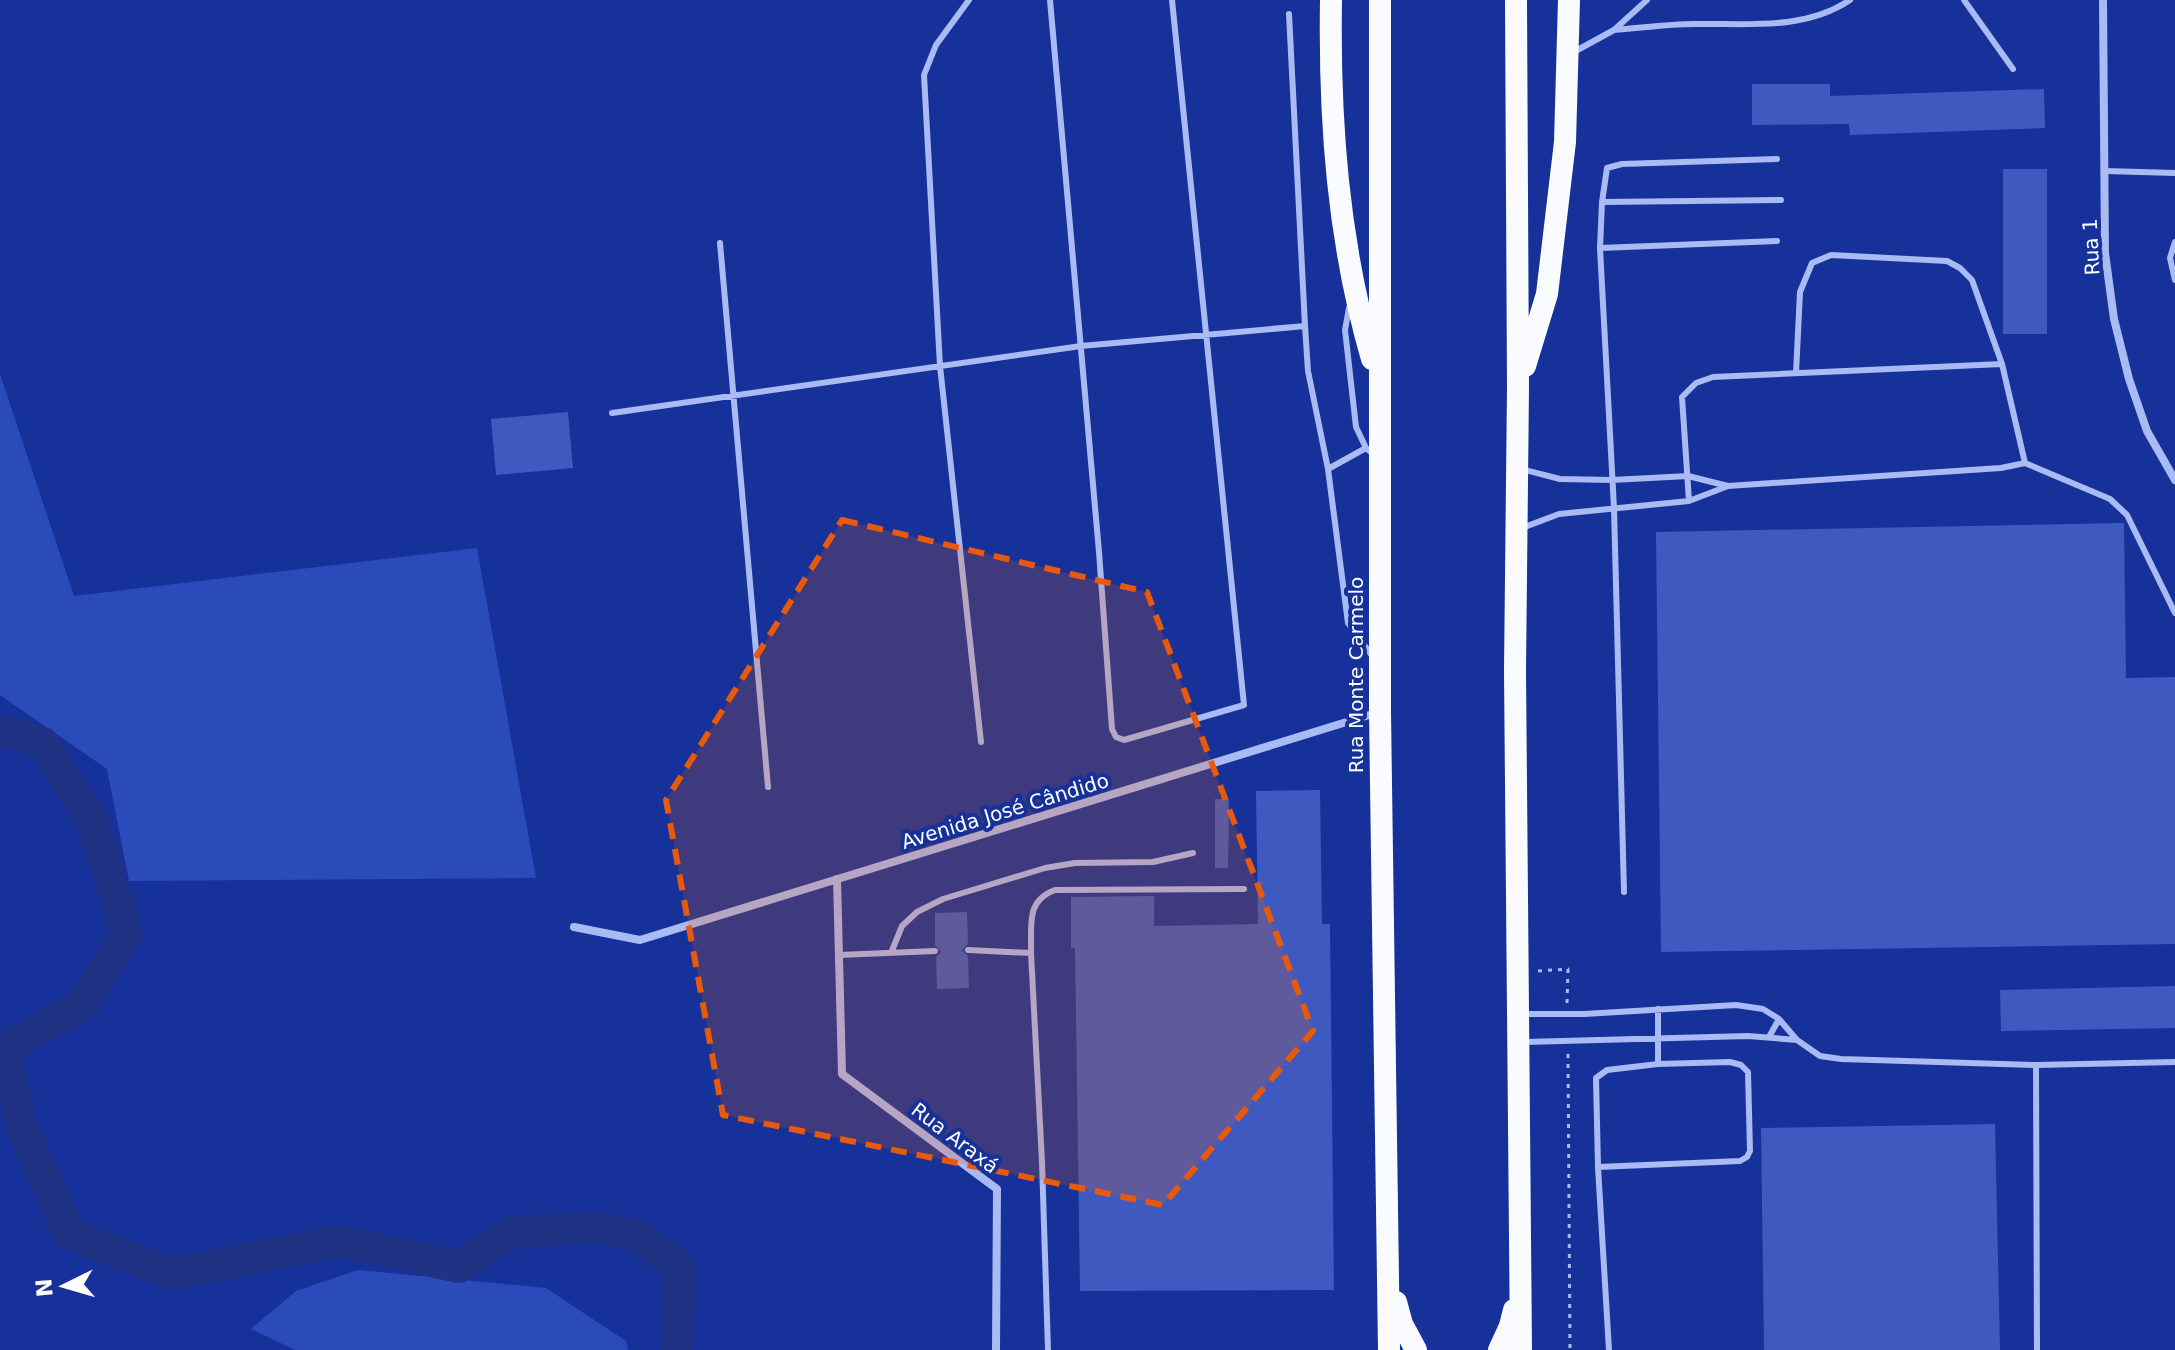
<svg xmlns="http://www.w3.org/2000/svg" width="2175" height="1350" font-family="'DejaVu Sans',sans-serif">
  <rect width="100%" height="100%" fill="#16319a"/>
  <path fill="#2c4bba" d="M 0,374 L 74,596 L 477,548 L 536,878 L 129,881 L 107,769 L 0,695 Z
    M 358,1270 L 546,1288 L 626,1341 L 628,1350 L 295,1350 L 251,1329 L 296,1291 Z"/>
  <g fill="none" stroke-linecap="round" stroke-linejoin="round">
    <path stroke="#1f3284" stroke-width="32" d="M 0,730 L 43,743 L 91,819 L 127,933 L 84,1004 L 4,1048 L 0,1047
      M 4,1048 L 24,1133 L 70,1234 L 172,1274 L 340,1241 L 459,1267 L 513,1232 L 595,1227 L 636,1235 L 679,1267 L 678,1350"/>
  </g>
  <path fill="#3e5ac1" d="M 1752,84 L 1830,84 L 1830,96 L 2044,89 L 2045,128 L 1850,135 L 1849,124 L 1752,125 Z
    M 2003,169 L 2047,169 L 2047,334 L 2003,334 Z
    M 568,412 L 573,468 L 496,475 L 491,419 Z
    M 2124,523 L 2126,678 L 2175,677 L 2175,944 L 1661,952 L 1656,532 Z
    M 1320,790 L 1322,924 L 1330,924 L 1334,1290 L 1080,1291 L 1075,948 L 1071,948 L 1071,897 L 1154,896 L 1154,926 L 1258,924 L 1256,791 Z
    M 1215,799 L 1229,799 L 1228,868 L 1215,868 Z
    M 967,912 L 968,944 L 962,950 L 968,956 L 969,988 L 937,989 L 936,957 L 941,952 L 935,945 L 935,913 Z
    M 2175,986 L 2175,1028 L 2001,1031 L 2000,990 Z
    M 1995,1124 L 2000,1350 L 1764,1350 L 1761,1128 Z"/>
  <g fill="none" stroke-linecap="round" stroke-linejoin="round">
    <path stroke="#aabaf2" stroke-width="3" stroke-dasharray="4 6" stroke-linecap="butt" d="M 1538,971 L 1568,969 L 1567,1004
      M 1568,1054 L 1570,1350"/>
    <path stroke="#aabaf2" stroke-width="6" d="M 969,0 L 936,45 L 924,75 L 940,366 L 981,742
      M 1050,0 L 1099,552 L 1112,729 L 1116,737 L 1124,740 L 1244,705 L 1172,0
      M 1964,0 L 2013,69
      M 1289,14 L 1305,326
      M 1614,30 C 1641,28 1668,24 1694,24 C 1746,23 1804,31 1850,0
      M 1572,53 L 1614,30 L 1647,0
      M 2105,171 L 2175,173
      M 1602,202 L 1781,200
      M 2175,242 L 2170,258 L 2175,280
      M 720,243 L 768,787
      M 1600,248 L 1777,241
      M 1349,308 L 1345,330 L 1356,427 L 1366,448 L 1373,454
      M 1796,373 L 1800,292 L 1812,263 L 1831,255 L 1947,261 L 1960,268 L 1972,280 L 2002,364 L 2025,463
      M 612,413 L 1081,346 L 1305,326 L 1308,371 L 1328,469 L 1348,623 L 1373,657
      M 1328,469 L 1366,448
      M 1521,469 L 1560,479 L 1612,480 L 1688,476 L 1728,486 L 2001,468 L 2025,463 L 2110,499 L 2127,515 L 2175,613
      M 1689,501 L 1682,397 L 1696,383 L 1713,377 L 2002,364
      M 1522,528 L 1559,514 L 1689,501 L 1728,486
      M 1624,892 L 1614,508 L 1600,248 L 1602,202 L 1607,168 L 1622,164 L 1777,159
      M 968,950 L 1031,953 L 1042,1162 L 1048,1350
      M 891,953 L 902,926 L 917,912 L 943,899 L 1045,868 L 1075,863 L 1153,862 L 1193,853
      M 1031,953 C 1032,926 1025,901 1055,890 L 1244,889
      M 839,955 L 935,951
      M 1658,1009 L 1658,1064
      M 1521,1014 L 1584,1014 L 1736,1005 L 1763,1009 L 1779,1019 L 1797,1040 L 1820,1056 L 1841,1059 L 2036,1065 L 2175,1062
      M 1769,1037 L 1779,1019
      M 1525,1042 L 1748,1036 L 1797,1040
      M 2036,1065 L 2037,1350
      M 1598,1167 L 1740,1161 L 1747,1157 L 1750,1151 L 1748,1072 L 1741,1065 L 1730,1062 L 1658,1064 L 1607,1070 L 1596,1078 L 1598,1167 L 1609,1350"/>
    <path stroke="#aabaf2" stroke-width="8" d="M 2103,0 L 2105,253 L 2114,319 L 2129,379 L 2147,431 L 2175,480
      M 837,879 L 842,1074 L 997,1189 L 996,1350
      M 574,927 L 640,940 L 1379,712"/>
    <path stroke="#fafbff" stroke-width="22" d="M 1331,0 C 1329,121 1338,242 1372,359
      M 1380,0 L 1380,712 L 1389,1350
      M 1516,0 L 1518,387 L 1515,671 L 1521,1350
      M 1525,366 L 1547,294 L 1565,142 L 1569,0
      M 1396,1302 L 1402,1324 L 1416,1350
      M 1499,1350 L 1510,1326 L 1514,1310"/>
  </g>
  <path fill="#e8590c" fill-opacity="0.2" stroke="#e8590c" stroke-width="6" stroke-dasharray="16 10" stroke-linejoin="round" d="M 842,520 L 1147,592 L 1313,1031 L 1163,1205 L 723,1115 L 666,800 Z"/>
  <g text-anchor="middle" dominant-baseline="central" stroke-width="8" stroke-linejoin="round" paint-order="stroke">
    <g font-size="20" fill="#fff" stroke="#16319a">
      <text transform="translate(2091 247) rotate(-93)">Rua 1</text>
      <text transform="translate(1356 675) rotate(-90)">Rua Monte Carmelo</text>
      <text transform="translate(1005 811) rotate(-17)">Avenida José Cândido</text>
      <text transform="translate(955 1138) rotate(37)">Rua Araxá</text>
    </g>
  </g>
  <g transform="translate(64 1286) rotate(265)" stroke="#16319a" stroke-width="6" paint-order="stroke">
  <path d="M0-6L14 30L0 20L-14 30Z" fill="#ffffff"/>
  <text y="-12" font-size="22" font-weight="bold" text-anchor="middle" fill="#ffffff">N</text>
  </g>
</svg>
